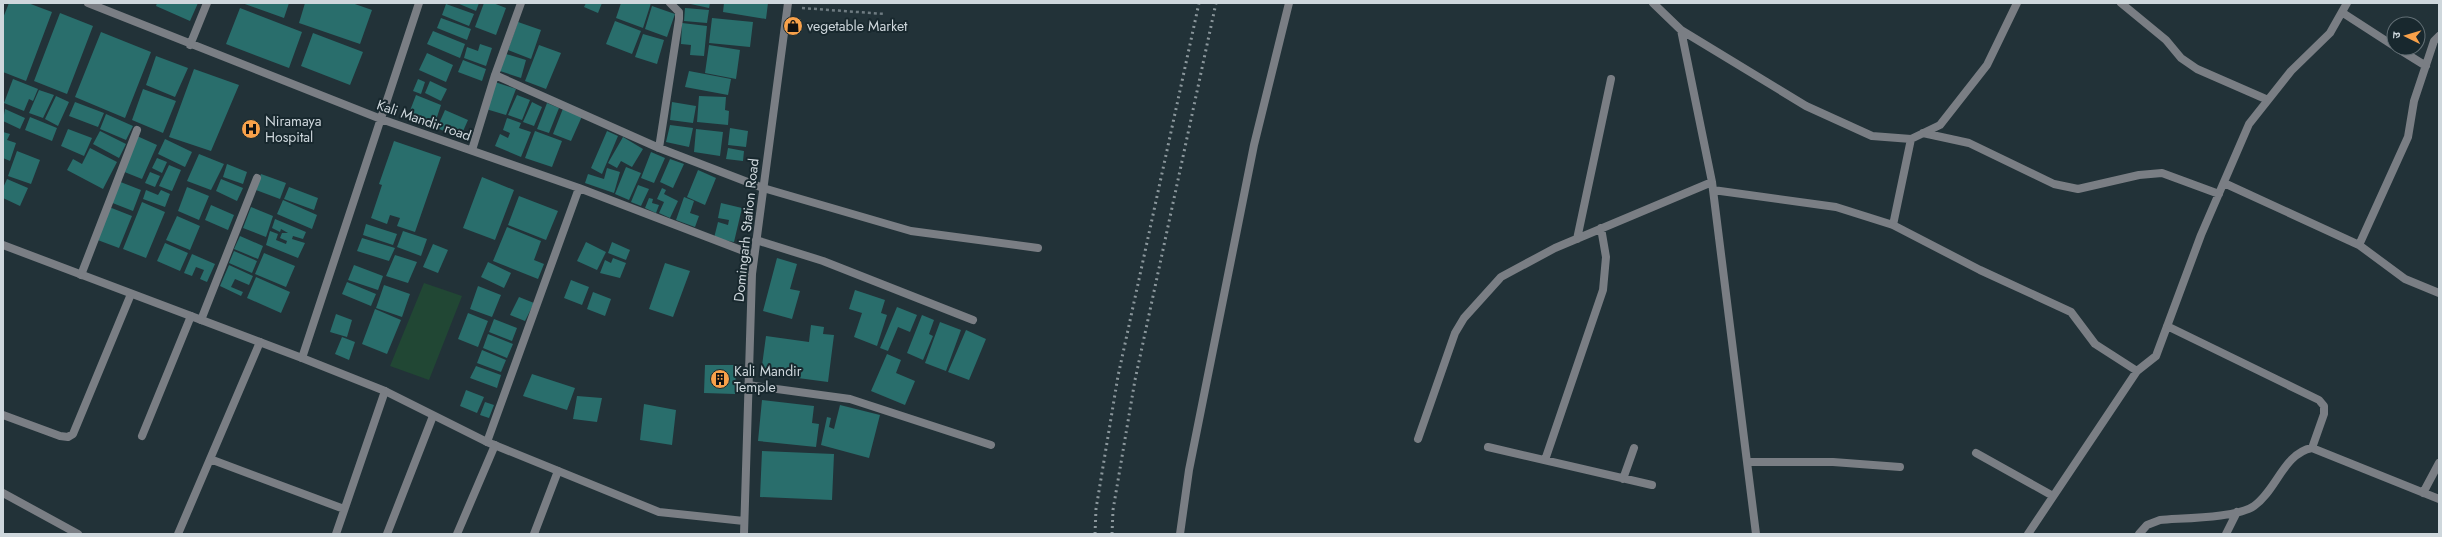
<svg xmlns="http://www.w3.org/2000/svg" width="2442" height="537" font-family="Jost,'Noto Sans Devanagari',sans-serif">
  <rect width="100%" height="100%" fill="#223238"/>
  <path fill="#214734" d="M 424,283 L 462,296 L 429,380 L 390,366 Z"/>
  <path fill="#296e6c" d="M 9,3 L 28,3 L 52,12 L 26,81 L 3,72 L 3,18 Z
    M 157,3 L 198,3 L 190,21 L 156,6 Z
    M 242,3 L 289,3 L 284,18 Z
    M 305,3 L 352,3 L 372,10 L 360,44 L 299,23 Z
    M 457,3 L 479,3 L 476,11 Z
    M 484,3 L 493,3 L 506,8 L 496,35 L 475,27 Z
    M 586,3 L 602,3 L 598,13 L 584,7 Z
    M 621,3 L 651,3 L 643,28 L 616,18 Z
    M 686,3 L 710,3 L 709,8 Z
    M 724,3 L 768,3 L 766,19 L 723,12 Z
    M 446,4 L 474,14 L 469,26 L 442,15 Z
    M 652,6 L 675,14 L 667,37 L 645,29 Z
    M 240,8 L 302,32 L 289,68 L 226,44 Z
    M 685,8 L 709,10 L 707,23 L 684,21 Z
    M 60,13 L 93,26 L 67,94 L 34,81 Z
    M 441,18 L 471,29 L 467,40 L 437,28 Z
    M 712,18 L 753,22 L 750,47 L 709,43 Z
    M 615,21 L 641,31 L 632,54 L 606,44 Z
    M 518,22 L 541,30 L 531,59 L 508,50 Z
    M 682,23 L 707,26 L 704,56 L 690,55 L 691,45 L 681,44 Z
    M 433,31 L 465,44 L 460,58 L 427,44 Z
    M 101,32 L 151,52 L 125,118 L 75,97 Z
    M 313,33 L 363,52 L 350,85 L 301,66 Z
    M 643,34 L 664,40 L 657,64 L 635,57 Z
    M 480,44 L 492,48 L 486,66 L 464,58 L 467,47 L 478,51 Z
    M 539,45 L 561,53 L 546,89 L 525,81 Z
    M 709,45 L 740,50 L 736,79 L 705,73 Z
    M 427,53 L 453,65 L 446,82 L 419,70 Z
    M 506,54 L 526,60 L 521,78 L 500,71 Z
    M 156,56 L 188,68 L 175,97 L 146,85 Z
    M 463,60 L 486,69 L 482,81 L 458,72 Z
    M 194,69 L 239,85 L 211,151 L 169,137 Z
    M 689,71 L 731,79 L 728,95 L 685,87 Z
    M 13,79 L 38,89 L 33,101 L 29,99 L 24,111 L 4,103 Z
    M 418,79 L 425,82 L 421,94 L 413,91 Z
    M 430,81 L 447,89 L 441,101 L 425,93 Z
    M 495,82 L 516,89 L 506,115 L 486,109 Z
    M 143,89 L 176,101 L 163,133 L 132,120 Z
    M 39,90 L 54,95 L 43,118 L 29,113 Z
    M 416,95 L 441,105 L 434,126 L 408,116 Z
    M 517,95 L 530,100 L 522,120 L 508,115 Z
    M 56,96 L 69,102 L 58,126 L 45,119 Z
    M 699,96 L 726,97 L 725,110 L 729,111 L 728,125 L 697,122 Z
    M 75,102 L 104,113 L 98,127 L 69,116 Z
    M 532,102 L 542,107 L 534,126 L 523,122 Z
    M 672,102 L 696,106 L 693,123 L 670,120 Z
    M 547,103 L 559,108 L 549,133 L 537,129 Z
    M 564,106 L 583,114 L 571,141 L 553,134 Z
    M 5,109 L 25,118 L 20,129 L 3,121 Z
    M 445,110 L 468,120 L 460,138 L 437,128 Z
    M 106,114 L 133,126 L 126,140 L 100,129 Z
    M 30,117 L 57,128 L 52,141 L 25,130 Z
    M 507,118 L 521,123 L 519,128 L 531,132 L 521,157 L 495,146 L 500,134 L 508,138 L 510,133 L 503,130 Z
    M 670,125 L 693,128 L 689,147 L 666,142 Z
    M 730,128 L 748,131 L 746,147 L 728,145 Z
    M 68,129 L 92,138 L 84,156 L 61,146 Z
    M 696,129 L 723,132 L 720,156 L 694,152 Z
    M 100,131 L 126,144 L 119,158 L 93,144 Z
    M 535,131 L 562,141 L 552,167 L 525,158 Z
    M 607,131 L 618,136 L 602,174 L 591,168 Z
    M 3,132 L 10,134 L 7,140 L 16,143 L 10,161 L 3,158 Z
    M 137,136 L 157,145 L 142,179 L 122,171 Z
    M 623,137 L 643,149 L 632,167 L 621,161 L 617,168 L 608,163 Z
    M 165,139 L 192,152 L 185,167 L 158,154 Z
    M 394,141 L 441,157 L 415,232 L 397,226 L 400,218 L 390,215 L 387,224 L 371,218 L 382,185 L 379,184 Z
    M 90,148 L 117,162 L 103,189 L 67,170 L 73,159 L 82,164 Z
    M 728,148 L 744,151 L 743,161 L 726,159 Z
    M 17,151 L 40,160 L 31,184 L 8,176 Z
    M 651,152 L 665,158 L 654,183 L 641,178 Z
    M 199,154 L 224,164 L 211,190 L 187,181 Z
    M 157,158 L 167,162 L 162,173 L 152,168 Z
    M 670,159 L 684,164 L 673,188 L 660,182 Z
    M 227,164 L 247,172 L 243,184 L 223,177 Z
    M 169,165 L 181,170 L 172,191 L 159,186 Z
    M 626,167 L 641,173 L 629,200 L 615,194 Z
    M 607,168 L 620,172 L 614,193 L 585,183 L 588,174 L 604,179 Z
    M 698,170 L 716,178 L 705,205 L 687,197 Z
    M 150,172 L 160,176 L 155,187 L 145,183 Z
    M 261,174 L 286,183 L 280,199 L 256,190 Z
    M 482,177 L 514,190 L 495,240 L 463,228 Z
    M 7,179 L 28,188 L 20,206 L 3,198 L 3,188 Z
    M 221,179 L 243,188 L 237,201 L 216,191 Z
    M 118,181 L 141,190 L 133,211 L 110,202 Z
    M 638,185 L 649,189 L 641,206 L 631,202 Z
    M 187,187 L 209,196 L 199,220 L 178,211 Z
    M 289,187 L 318,198 L 314,210 L 284,199 Z
    M 662,188 L 666,190 L 664,194 L 678,201 L 670,218 L 659,213 L 664,202 L 657,199 Z
    M 146,190 L 158,195 L 161,190 L 170,194 L 165,207 L 143,199 Z
    M 519,196 L 558,211 L 546,240 L 508,225 Z
    M 684,197 L 694,201 L 690,213 L 699,216 L 695,227 L 676,220 Z
    M 649,198 L 653,199 L 652,203 L 659,205 L 656,213 L 645,208 Z
    M 283,200 L 317,215 L 312,229 L 277,214 Z
    M 142,202 L 165,212 L 146,258 L 123,249 Z
    M 721,203 L 742,208 L 734,242 L 714,238 L 718,222 L 728,225 L 729,220 L 718,218 Z
    M 211,205 L 234,215 L 228,230 L 205,220 Z
    M 109,207 L 132,216 L 119,248 L 95,239 Z
    M 251,207 L 273,216 L 266,237 L 243,228 Z
    M 177,216 L 200,226 L 190,250 L 166,240 Z
    M 275,219 L 306,232 L 303,239 L 293,236 L 292,239 L 305,243 L 298,258 L 266,245 L 270,231 L 278,234 L 276,240 L 286,244 L 287,241 L 280,238 L 282,233 L 288,233 L 281,229 L 280,232 L 272,228 Z
    M 366,224 L 397,234 L 393,245 L 363,235 Z
    M 507,227 L 541,241 L 534,260 L 544,264 L 538,279 L 493,261 Z
    M 403,231 L 427,239 L 421,256 L 397,247 Z
    M 240,236 L 263,246 L 258,259 L 234,249 Z
    M 362,238 L 395,248 L 389,261 L 357,251 Z
    M 586,242 L 606,252 L 597,270 L 577,261 Z
    M 612,242 L 630,250 L 626,260 L 608,253 Z
    M 165,243 L 188,253 L 180,271 L 157,261 Z
    M 433,244 L 448,250 L 438,273 L 423,267 Z
    M 234,251 L 257,261 L 252,273 L 229,263 Z
    M 264,253 L 295,266 L 286,287 L 255,274 Z
    M 192,254 L 215,264 L 207,282 L 200,279 L 204,270 L 196,267 L 192,276 L 184,273 Z
    M 395,255 L 417,262 L 408,283 L 386,276 Z
    M 613,258 L 626,263 L 620,278 L 600,273 L 605,260 L 611,263 Z
    M 777,258 L 797,264 L 790,289 L 800,291 L 792,319 L 763,311 Z
    M 488,262 L 511,273 L 504,288 L 481,277 Z
    M 665,263 L 690,271 L 673,317 L 649,309 Z
    M 229,265 L 253,276 L 249,285 L 235,279 L 231,287 L 243,292 L 241,296 L 220,286 Z
    M 354,265 L 383,276 L 378,290 L 348,280 Z
    M 256,277 L 290,292 L 281,313 L 247,298 Z
    M 571,280 L 589,287 L 582,305 L 564,298 Z
    M 347,282 L 376,294 L 371,306 L 342,294 Z
    M 384,285 L 410,294 L 402,317 L 376,308 Z
    M 478,286 L 501,295 L 492,317 L 470,309 Z
    M 855,290 L 885,300 L 881,313 L 887,315 L 877,346 L 854,337 L 862,313 L 849,309 Z
    M 593,292 L 611,299 L 605,316 L 587,309 Z
    M 519,297 L 534,303 L 525,321 L 510,315 Z
    M 897,307 L 917,315 L 910,332 L 898,327 L 888,351 L 880,348 Z
    M 375,309 L 401,320 L 387,354 L 362,344 Z
    M 468,313 L 488,321 L 478,347 L 458,339 Z
    M 336,314 L 352,320 L 347,337 L 330,332 Z
    M 922,315 L 934,320 L 929,334 L 933,336 L 923,360 L 907,353 Z
    M 494,319 L 517,328 L 512,341 L 489,332 Z
    M 940,322 L 961,330 L 946,371 L 925,363 Z
    M 811,325 L 824,327 L 823,334 L 834,335 L 828,382 L 761,373 L 766,336 L 809,342 Z
    M 966,330 L 986,339 L 969,380 L 948,372 Z
    M 488,334 L 513,344 L 507,358 L 483,348 Z
    M 342,337 L 355,342 L 349,360 L 335,354 Z
    M 482,350 L 506,360 L 501,372 L 477,363 Z
    M 887,354 L 901,360 L 896,373 L 915,381 L 905,405 L 871,391 Z
    M 705,365 L 736,365 L 735,394 L 704,393 Z
    M 476,366 L 501,375 L 497,388 L 470,378 Z
    M 532,374 L 575,388 L 567,410 L 523,396 Z
    M 466,390 L 484,397 L 477,413 L 460,406 Z
    M 577,396 L 602,398 L 597,422 L 573,419 Z
    M 762,400 L 814,406 L 812,423 L 819,424 L 816,447 L 758,441 Z
    M 485,402 L 494,405 L 489,418 L 480,415 Z
    M 644,404 L 676,410 L 672,445 L 640,440 Z
    M 840,405 L 880,415 L 869,458 L 821,445 L 827,417 L 831,418 L 829,427 L 834,429 Z
    M 762,451 L 834,454 L 832,500 L 760,497 Z"/>
  <g fill="none" stroke-linecap="round" stroke-linejoin="round">
    <path stroke="#6e7b81" stroke-width="2.5" stroke-dasharray="3 3" stroke-linecap="butt" d="M 802,8 L 885,14"/>
    <path stroke="#7a7e84" stroke-width="8" d="M 88,3 L 381,119 L 579,188 L 754,255
      M 1653,3 L 1681,30 L 1712,182 L 1756,534
      M 2121,3 L 2166,40 L 2181,58 L 2197,69 L 2268,100
      M 2343,13 L 2394,46
      M 1681,30 L 1806,106 L 1872,136 L 1911,139 L 1940,125 L 1987,65 L 2017,3
      M 190,45 L 207,3
      M 2397,48 L 2426,66
      M 495,75 L 659,148 L 763,188 L 911,231 L 1038,248
      M 1923,133 L 1969,143 L 2054,184 L 2078,189 L 2139,175 L 2162,173 L 2219,194
      M 659,148 L 679,19 L 679,12 L 670,3
      M 472,150 L 495,75 L 521,3
      M 2224,183 L 2359,245 L 2405,279 L 2439,293
      M 1713,190 L 1836,207 L 1893,225 L 1980,270 L 2071,312 L 2095,344 L 2137,371
      M 1893,225 L 1911,139
      M 1577,239 L 1611,79
      M 756,240 L 823,261 L 973,320
      M 2359,245 L 2408,137 L 2414,101 L 2434,41 L 2439,36
      M 81,275 L 137,130
      M 201,320 L 257,178
      M 2167,326 L 2319,400 L 2324,406 L 2324,414 L 2312,448
      M 302,358 L 419,3
      M 748,385 L 850,399 L 991,445
      M 3,415 L 60,436 L 68,437 L 73,434 L 131,294
      M 142,436 L 191,316
      M 1418,439 L 1455,333 L 1464,318 L 1501,277 L 1555,248 L 1712,182
      M 487,442 L 579,188
      M 1488,447 L 1652,485
      M 1976,453 L 2053,496
      M 210,459 L 344,509
      M 1545,460 L 1603,290 L 1606,257 L 1601,228
      M 1747,462 L 1833,462 L 1900,467
      M 1623,479 L 1634,448
      M 3,493 L 78,534
      M 2423,493 L 2439,463
      M 178,534 L 260,342
      M 336,534 L 385,391
      M 387,534 L 433,416
      M 457,534 L 495,445
      M 534,534 L 558,471
      M 1180,534 L 1189,470 L 1254,145 L 1289,3
      M 2028,534 L 2137,371 L 2156,356 L 2201,235 L 2249,124 L 2291,71 L 2330,33 L 2347,3
      M 2139,534 L 2147,525 L 2160,520 C 2182,518 2237,518 2254,506 C 2276,491 2284,453 2312,448 L 2439,499
      M 2226,534 L 2237,512"/>
    <path stroke="#7a7e84" stroke-width="8" d="M 3,245 L 302,358 L 385,391 L 487,442 L 659,512 L 744,521
      M 744,534 L 752,274 L 788,3"/>
    <path stroke="#8b979c" stroke-width="3" stroke-dasharray="2 4" stroke-linecap="butt" d="M 1095,534 L 1096,509 L 1118,376 L 1199,3
      M 1112,534 L 1113,510 L 1135,380 L 1216,3"/>
  </g>
  <defs>
    <symbol id="shop-disc" viewBox="-11 -11 22 22"><circle r="9.5" fill="#f8a14a" stroke="#18282e"/><path d="M-5-2.5h2.3a2.7 3.5 0 0 1 5.4 0H5L5.5 6h-11ZM-1.5-2.5h3a1.5 2.3 0 0 0-3 0Z" fill="#111"/></symbol>
    <symbol id="hospital-disc" viewBox="-11 -11 22 22"><circle r="9.5" fill="#f8a14a" stroke="#18282e"/><path d="M-5-5h3v3.5h4V-5h3V5h-3V1.5h-4V5h-3Z" fill="#111"/></symbol>
    <symbol id="building-disc" viewBox="-11 -11 22 22"><circle r="9.5" fill="#f8a14a" stroke="#18282e"/><path d="M-4-6H4V6H1V3H-1V6H-4ZM-2.5-4.3h1.7v1.8h-1.7ZM.8-4.3h1.7v1.8H.8ZM-2.5-1h1.7V.8h-1.7ZM.8-1h1.7V.8H.8Z" fill="#111"/></symbol>
  </defs>
  <g fill-rule="evenodd">
    <use href="#shop-disc" x="782" y="15" width="22" height="22"/>
    <use href="#hospital-disc" x="240" y="118" width="22" height="22"/>
    <use href="#building-disc" x="709" y="368" width="22" height="22"/>
  </g>
  <g text-anchor="middle" dominant-baseline="central" stroke-width="4" stroke-linejoin="round" paint-order="stroke">
    <g font-size="14" fill="#ced7dc" stroke="#18282e" text-anchor="start">
      <text x="807" y="26">vegetable Market</text>
      <text x="265" y="121">Niramaya<tspan x="265" dy="16">Hospital</tspan></text>
      <text x="734" y="371">Kali Mandir<tspan x="734" dy="16">Temple</tspan></text>
    </g>
    <g font-size="14" fill="#ced7dc" stroke="#18282e">
      <text transform="translate(424 120) rotate(19)">Kali Mandir road</text>
      <text transform="translate(746 230) rotate(-84)">Domingarh Station Road</text>
    </g>
  </g>
  <rect width="2442" height="537" fill="none" stroke="#ced7dc" stroke-width="8"/>
  <g transform="translate(2406 36) rotate(275)"><circle r="19" fill="#18282e" stroke="#616e74"/>
  <path d="M0-3L7 15L0 10L-7 15Z" fill="#f8a14a"/>
  <text y="-6" font-size="11" font-weight="bold" text-anchor="middle" fill="#ced7dc">उ</text>
  </g>
</svg>
